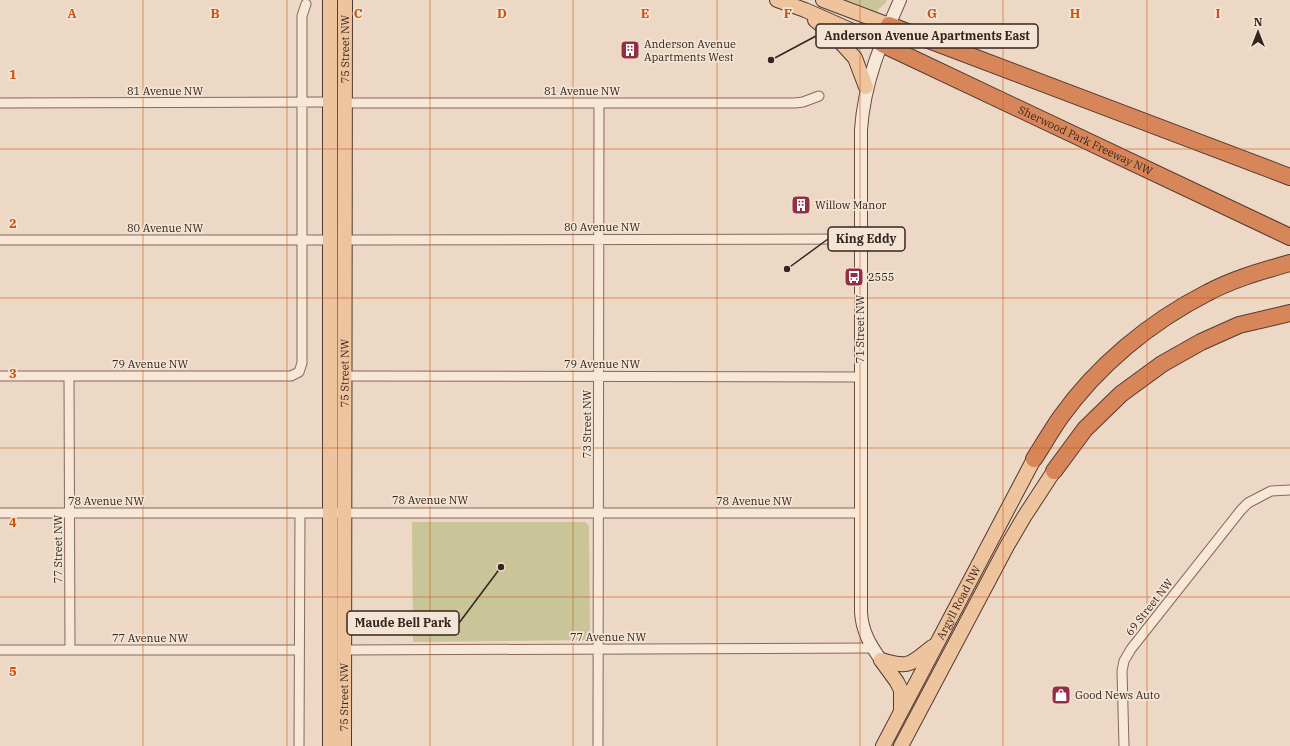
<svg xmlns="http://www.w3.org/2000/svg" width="1290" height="746" font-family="'IBM Plex Serif',serif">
  <rect width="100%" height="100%" fill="#ecd8c5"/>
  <path fill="#c9c599" d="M 842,0 L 887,0 C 885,6 879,7 877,12 Z
    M 412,522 L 585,522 L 589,526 L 590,635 L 586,640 L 413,642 Z"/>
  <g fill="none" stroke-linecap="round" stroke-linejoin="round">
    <defs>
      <path id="street" d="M 0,103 L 330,102
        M 344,103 L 795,103 L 803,102 L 819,96
        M 0,240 L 330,240
        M 344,240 L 861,239
        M 0,376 L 291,376 L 299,372 L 302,363 L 302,16 L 306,4
        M 69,376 L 70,650
        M 344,376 L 860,377
        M 0,513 L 861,513
        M 0,650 L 299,650
        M 344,650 L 873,648
        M 299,746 L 300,513
        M 598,746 L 599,103
        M 1124,746 L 1122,671 L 1124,661 L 1131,649 L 1241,510 L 1248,503 L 1271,491 L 1290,490"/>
      <path id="secondary" d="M 881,660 C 870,645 862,631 861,612 L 861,130 C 864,83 881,43 900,0"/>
      <g id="primary">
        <path d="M 777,0 L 805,10 L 882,44"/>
        <path d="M 823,0 L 889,25"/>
        <path d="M 815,20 L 835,36 L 855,58 L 866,87"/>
        <path d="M 881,660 C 910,669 910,664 932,647"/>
        <path d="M 881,660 L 897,682 L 901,690 L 901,709"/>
        <path d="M 330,746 L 330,0"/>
        <path id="s1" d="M 344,746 L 345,0"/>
        <path id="s2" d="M 883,746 L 1034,459"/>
        <path d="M 901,746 L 1007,546 L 1024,517 L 1054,471"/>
      </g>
      <g id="highway">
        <path d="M 889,25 L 1290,177"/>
        <path id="s3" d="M 882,44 L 1290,237"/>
        <path d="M 1034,459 C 1043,445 1051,431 1060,418 C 1097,366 1150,322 1207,293 C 1233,279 1262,271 1290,263"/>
        <path d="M 1054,471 L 1085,429 L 1121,394 L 1162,364 L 1201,342 L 1239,325 L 1290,313"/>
      </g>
    </defs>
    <use href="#street" stroke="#86695c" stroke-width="11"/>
    <use href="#secondary" stroke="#674b3f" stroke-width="14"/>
    <use href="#primary" stroke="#543930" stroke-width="16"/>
    <use href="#highway" stroke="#543930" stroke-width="18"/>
    <use href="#street" stroke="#f7e7d7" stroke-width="9"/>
    <use href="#secondary" stroke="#f7e7d7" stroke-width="12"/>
    <use href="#primary" stroke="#edc49e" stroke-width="14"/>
    <use href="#highway" stroke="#d7865a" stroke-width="16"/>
  </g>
  <path fill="none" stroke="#cd510f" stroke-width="1" stroke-opacity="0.55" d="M 143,0 L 143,746M 287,0 L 287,746M 430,0 L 430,746M 573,0 L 573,746M 717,0 L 717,746M 860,0 L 860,746M 1003,0 L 1003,746M 1147,0 L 1147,746M 0,149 L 1290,149M 0,298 L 1290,298M 0,448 L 1290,448M 0,597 L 1290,597"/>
  <defs>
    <symbol id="building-square" viewBox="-11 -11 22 22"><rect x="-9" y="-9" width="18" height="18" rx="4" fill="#922f44" stroke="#f4e4d4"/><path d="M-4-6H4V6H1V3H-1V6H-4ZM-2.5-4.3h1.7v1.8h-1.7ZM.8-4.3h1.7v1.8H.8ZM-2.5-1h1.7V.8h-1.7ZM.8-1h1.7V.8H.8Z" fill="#fff"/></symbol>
    <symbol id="bus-square" viewBox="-11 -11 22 22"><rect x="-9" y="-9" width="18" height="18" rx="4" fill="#922f44" stroke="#f4e4d4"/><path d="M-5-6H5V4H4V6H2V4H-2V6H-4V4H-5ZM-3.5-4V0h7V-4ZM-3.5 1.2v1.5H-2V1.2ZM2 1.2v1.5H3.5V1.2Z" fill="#fff"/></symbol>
    <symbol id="shop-square" viewBox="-11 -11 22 22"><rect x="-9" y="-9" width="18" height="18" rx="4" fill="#922f44" stroke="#f4e4d4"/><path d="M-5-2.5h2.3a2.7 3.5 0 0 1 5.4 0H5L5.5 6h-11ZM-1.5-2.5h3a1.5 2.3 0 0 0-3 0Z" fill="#fff"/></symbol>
  </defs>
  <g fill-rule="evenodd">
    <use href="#building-square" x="619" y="39" width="22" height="22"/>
    <use href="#building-square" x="790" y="194" width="22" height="22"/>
    <use href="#bus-square" x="843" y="266" width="22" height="22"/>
    <use href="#shop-square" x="1050" y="684" width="22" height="22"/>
  </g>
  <g text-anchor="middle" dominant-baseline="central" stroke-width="3.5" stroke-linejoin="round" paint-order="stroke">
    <g font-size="11" fill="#36251f" stroke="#f4e4d4" text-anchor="start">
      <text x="644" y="44">Anderson Avenue<tspan x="644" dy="13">Apartments West</tspan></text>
      <text x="815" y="205">Willow Manor</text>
      <text x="868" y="277">2555</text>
      <text x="1075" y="695">Good News Auto</text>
    </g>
    <g font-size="11" fill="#36251f" stroke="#f4e4d4">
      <text stroke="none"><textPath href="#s1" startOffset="697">75 Street NW</textPath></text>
      <text x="165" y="91">81 Avenue NW</text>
      <text x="582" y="91">81 Avenue NW</text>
      <text stroke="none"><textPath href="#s3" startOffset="225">Sherwood Park Freeway NW</textPath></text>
      <text x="602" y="227">80 Avenue NW</text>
      <text x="165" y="228">80 Avenue NW</text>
      <text transform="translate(860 329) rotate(-90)">71 Street NW</text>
      <text x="150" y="364">79 Avenue NW</text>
      <text x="602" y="364">79 Avenue NW</text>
      <text stroke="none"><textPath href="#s1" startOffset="373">75 Street NW</textPath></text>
      <text transform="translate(587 424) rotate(-90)">73 Street NW</text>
      <text x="430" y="500">78 Avenue NW</text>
      <text x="106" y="501">78 Avenue NW</text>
      <text x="754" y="501">78 Avenue NW</text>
      <text transform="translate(58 549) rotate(-90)">77 Street NW</text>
      <text stroke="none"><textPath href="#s2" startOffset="162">Argyll Road NW</textPath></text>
      <text transform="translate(1149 607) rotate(-52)">69 Street NW</text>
      <text x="608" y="637">77 Avenue NW</text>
      <text x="150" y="638">77 Avenue NW</text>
      <text stroke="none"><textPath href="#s1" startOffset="49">75 Street NW</textPath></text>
    </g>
  </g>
  <g font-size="13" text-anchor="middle" font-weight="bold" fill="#cd510f" stroke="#f4e4d4" stroke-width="3.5" stroke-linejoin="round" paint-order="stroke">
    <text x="72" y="18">A</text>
    <text x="215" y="18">B</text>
    <text x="358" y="18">C</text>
    <text x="502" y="18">D</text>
    <text x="645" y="18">E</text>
    <text x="788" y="18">F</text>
    <text x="932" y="18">G</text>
    <text x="1075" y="18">H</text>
    <text x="1218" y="18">I</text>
    <text x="13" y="79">1</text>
    <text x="13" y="228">2</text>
    <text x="13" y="378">3</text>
    <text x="13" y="527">4</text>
    <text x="13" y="676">5</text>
  </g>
  <path fill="none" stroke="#36251f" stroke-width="1.5" d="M771 60L816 36M787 269L828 239M501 567L459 623"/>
  <g fill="#36251f" stroke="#f4e4d4" stroke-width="1.5">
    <circle cx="771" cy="60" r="4"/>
    <circle cx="787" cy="269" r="4"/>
    <circle cx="501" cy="567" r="4"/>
  </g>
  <g fill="#f4e4d4" stroke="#36251f" stroke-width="1.5">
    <rect x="816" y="24" width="222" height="24" rx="4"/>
    <rect x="828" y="227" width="77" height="24" rx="4"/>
    <rect x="347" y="611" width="112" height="24" rx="4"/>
  </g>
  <g font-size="12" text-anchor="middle" font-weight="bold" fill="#36251f">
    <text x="927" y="40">Anderson Avenue Apartments East</text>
    <text x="866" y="243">King Eddy</text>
    <text x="403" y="627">Maude Bell Park</text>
  </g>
  <g transform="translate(1258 32)" stroke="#f4e4d4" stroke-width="3" paint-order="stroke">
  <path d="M0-3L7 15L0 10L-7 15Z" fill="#36251f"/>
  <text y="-6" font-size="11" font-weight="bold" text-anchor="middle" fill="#36251f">N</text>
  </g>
</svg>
